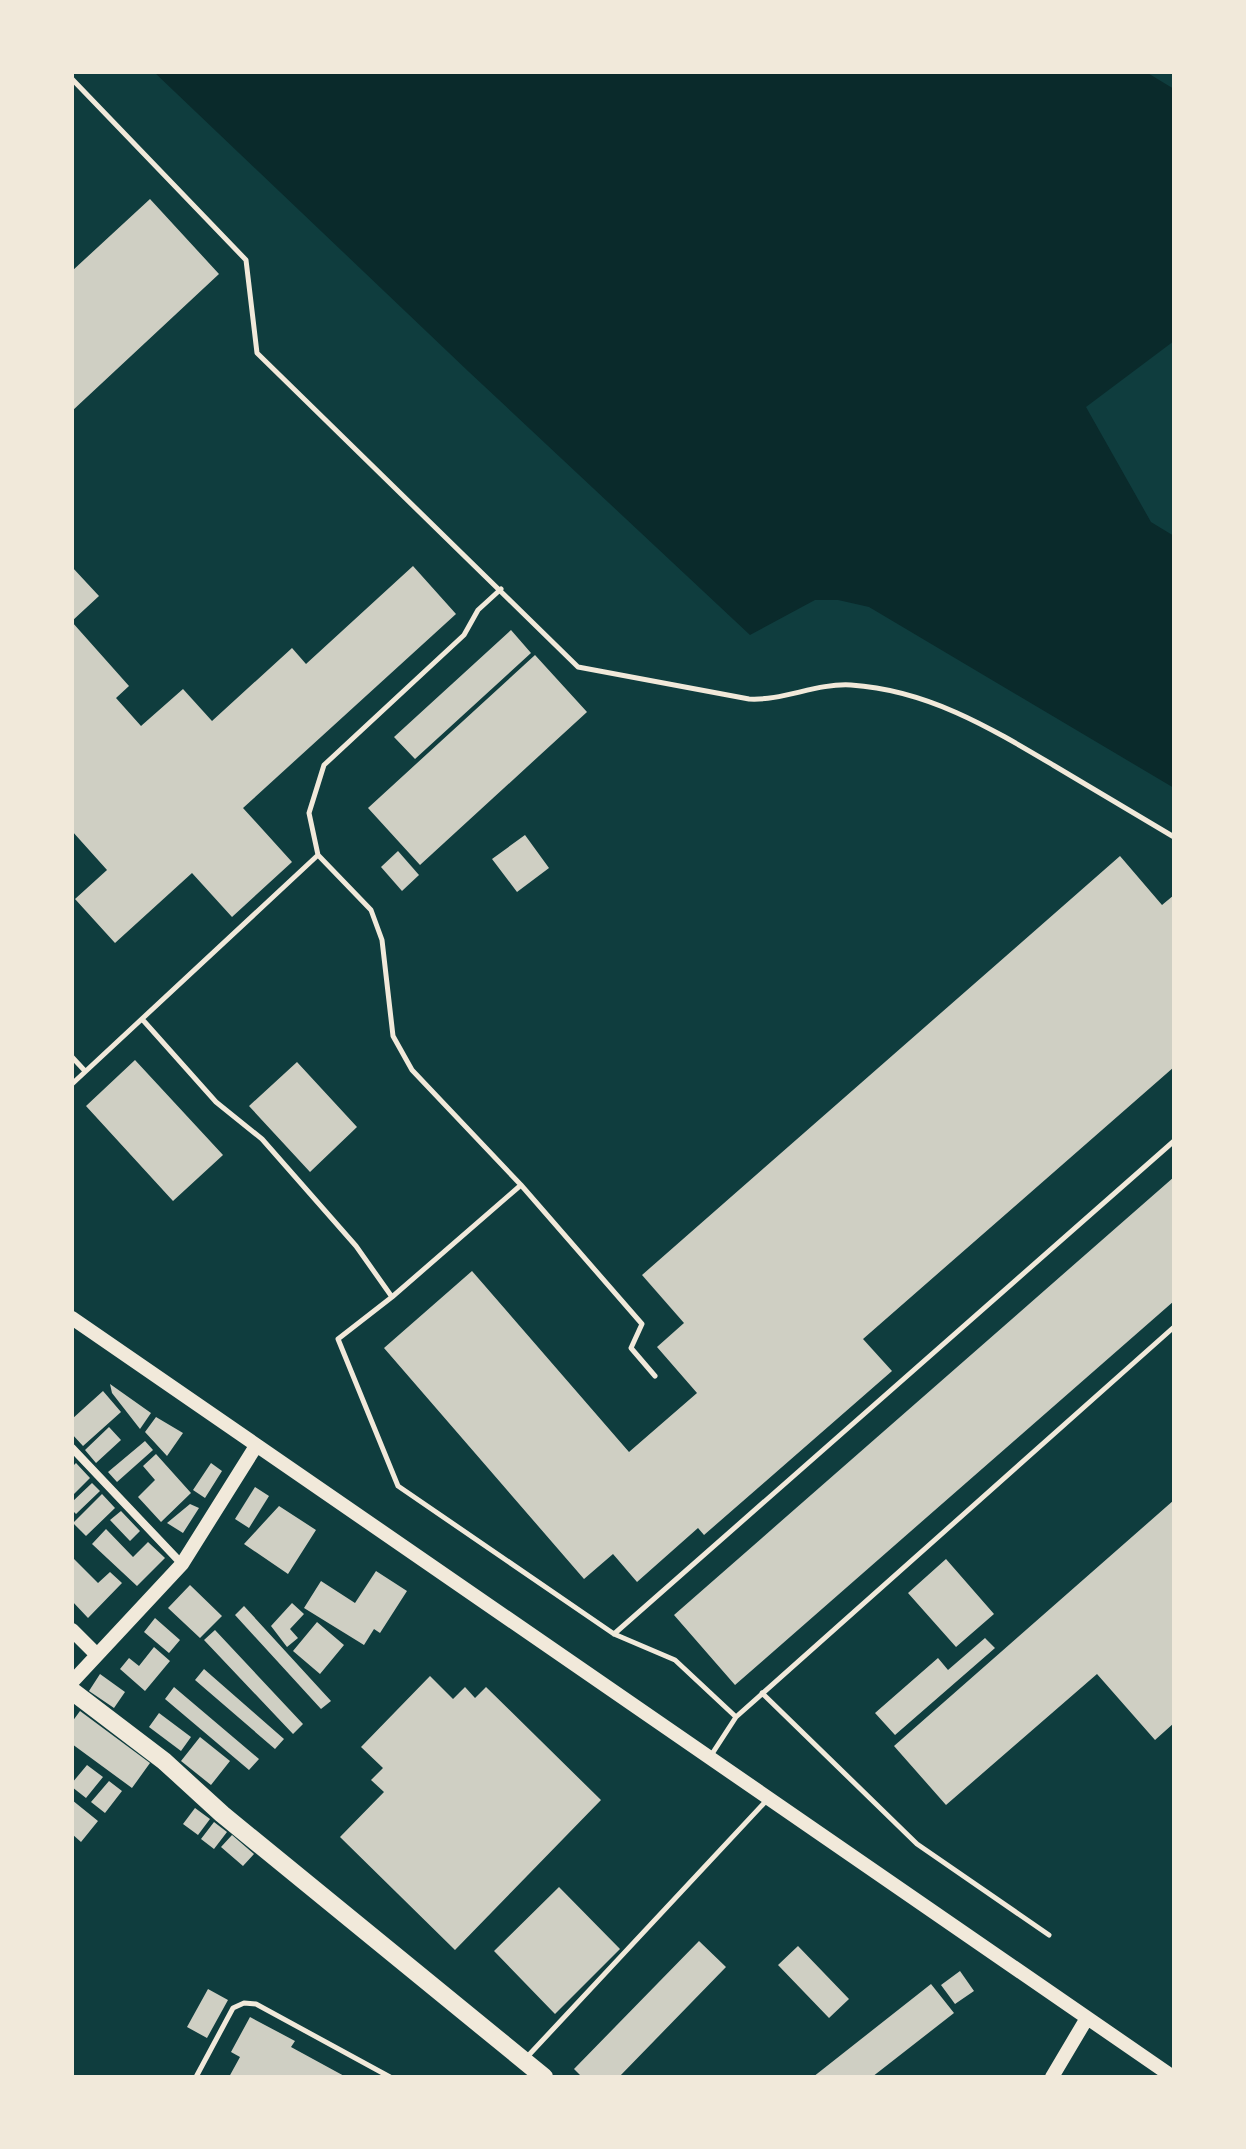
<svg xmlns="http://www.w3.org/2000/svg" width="1246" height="2149" font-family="Rubik,sans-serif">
  <rect width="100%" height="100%" fill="#0f3d3e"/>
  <path fill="#0a2a2b" d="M 154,72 L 1146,72 L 1174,89 L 1174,341 L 1086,407 L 1151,522 L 1174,536 L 1174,788 L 869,607 L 838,600 L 815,600 L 750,635 L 469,372 Z"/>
  <path fill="#cfcfc3" d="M 150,199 L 219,274 L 72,411 L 72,271 Z
    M 413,566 L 456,614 L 243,808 L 292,862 L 232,917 L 192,873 L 115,943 L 75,899 L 107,870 L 72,831 L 72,622 L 129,686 L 116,698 L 141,726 L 183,689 L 212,721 L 292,648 L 306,664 Z
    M 72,567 L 99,596 L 72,621 Z
    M 511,630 L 531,653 L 415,759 L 394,737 Z
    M 535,655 L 587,712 L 420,865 L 368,808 Z
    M 525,835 L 549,868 L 517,892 L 492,859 Z
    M 398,851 L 419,875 L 402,891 L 381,867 Z
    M 1120,856 L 1162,905 L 1174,895 L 1174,1067 L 863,1339 L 892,1371 L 704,1535 L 698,1528 L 637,1582 L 613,1554 L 584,1579 L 384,1348 L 472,1271 L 629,1452 L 697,1393 L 657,1347 L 684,1323 L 642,1275 Z
    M 135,1060 L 223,1155 L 173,1201 L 86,1106 Z
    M 297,1062 L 357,1127 L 310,1172 L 249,1106 Z
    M 1174,1177 L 1174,1301 L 735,1685 L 674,1615 Z
    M 110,1384 L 151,1413 L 140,1429 L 112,1393 Z
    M 103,1391 L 121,1412 L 83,1446 L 72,1434 L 72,1419 Z
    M 156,1417 L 183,1433 L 167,1456 L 145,1432 Z
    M 109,1427 L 121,1440 L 96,1463 L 85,1450 Z
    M 145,1441 L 153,1450 L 117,1482 L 108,1472 Z
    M 156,1454 L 191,1493 L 161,1522 L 138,1497 L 155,1480 L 143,1466 Z
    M 76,1463 L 90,1478 L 72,1496 L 72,1467 Z
    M 211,1463 L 222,1471 L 205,1498 L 193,1490 Z
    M 92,1483 L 100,1491 L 76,1514 L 72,1510 L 72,1502 Z
    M 255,1487 L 269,1496 L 249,1528 L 235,1519 Z
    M 102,1494 L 115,1508 L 86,1536 L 73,1523 Z
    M 1174,1500 L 1174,1723 L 1155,1740 L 1097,1674 L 946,1805 L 894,1746 Z
    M 190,1504 L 199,1508 L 183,1533 L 167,1523 Z
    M 279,1506 L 316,1530 L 288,1574 L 244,1544 Z
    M 121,1511 L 140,1531 L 130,1541 L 110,1520 Z
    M 106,1529 L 133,1557 L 148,1542 L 165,1558 L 137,1586 L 92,1544 Z
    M 72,1557 L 98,1583 L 110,1572 L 122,1583 L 88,1618 L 72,1601 Z
    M 946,1559 L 994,1614 L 956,1647 L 908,1593 Z
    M 376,1571 L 407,1591 L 380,1633 L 374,1629 L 364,1645 L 304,1608 L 321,1581 L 355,1603 Z
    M 190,1585 L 222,1616 L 200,1638 L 168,1608 Z
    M 292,1603 L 304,1614 L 290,1629 L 298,1638 L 287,1647 L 271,1626 Z
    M 244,1606 L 331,1701 L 321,1709 L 235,1615 Z
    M 155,1618 L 180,1640 L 169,1653 L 144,1632 Z
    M 317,1622 L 344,1645 L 320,1674 L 293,1651 Z
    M 215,1630 L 303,1724 L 293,1734 L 204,1640 Z
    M 985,1638 L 995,1648 L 895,1735 L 875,1713 L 938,1658 L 948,1670 Z
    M 154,1647 L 170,1661 L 145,1691 L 120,1669 L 129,1658 L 139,1666 Z
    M 204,1669 L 284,1739 L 275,1749 L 195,1680 Z
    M 100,1674 L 125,1692 L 114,1708 L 89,1691 Z
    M 430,1676 L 453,1699 L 465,1687 L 475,1698 L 486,1687 L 601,1800 L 455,1950 L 340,1837 L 384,1792 L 371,1780 L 383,1768 L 361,1747 Z
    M 174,1687 L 259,1759 L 249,1770 L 165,1699 Z
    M 80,1711 L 150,1763 L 132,1788 L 72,1744 L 72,1722 Z
    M 159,1713 L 191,1737 L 181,1751 L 149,1727 Z
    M 200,1737 L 230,1761 L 211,1785 L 181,1761 Z
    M 87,1765 L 103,1777 L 86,1798 L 72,1787 L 72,1783 Z
    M 109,1781 L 122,1791 L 105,1813 L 91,1802 Z
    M 72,1800 L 98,1821 L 81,1842 L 72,1834 Z
    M 195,1808 L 210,1819 L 198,1835 L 183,1824 Z
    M 214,1822 L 227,1832 L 214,1849 L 201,1839 Z
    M 232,1835 L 254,1854 L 243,1866 L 221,1847 Z
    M 559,1887 L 620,1949 L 555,2014 L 494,1951 Z
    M 699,1941 L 726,1967 L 619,2077 L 582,2077 L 574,2069 Z
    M 798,1946 L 849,1999 L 829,2018 L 778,1965 Z
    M 960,1971 L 974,1991 L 955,2004 L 941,1985 Z
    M 931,1984 L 954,2013 L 872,2077 L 813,2077 Z
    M 208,1989 L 228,2000 L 207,2038 L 187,2027 Z
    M 250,2017 L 295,2041 L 291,2047 L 346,2077 L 229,2077 L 240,2057 L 231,2052 Z"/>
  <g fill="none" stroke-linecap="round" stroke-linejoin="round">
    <path stroke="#f1e9da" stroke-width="5" d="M 72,79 L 246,260 L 257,353 L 578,667 L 749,699 C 783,701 816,683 851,685 C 927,690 989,727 1053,765 C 1093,789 1134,813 1174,837
      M 501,589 L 478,610 L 464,635 L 324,765 L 309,813 L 318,855 L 371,910 L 382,940 L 393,1036 L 412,1070 L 521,1185 L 642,1324 L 631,1348 L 655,1376
      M 142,1019 L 216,1102 L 262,1139 L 356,1246 L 392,1297
      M 72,1057 L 85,1071
      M 72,1084 L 318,855
      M 521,1185 L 392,1297 L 338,1339 L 398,1486 L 614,1634 L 675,1660 L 736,1717
      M 614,1634 L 1174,1141
      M 762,1693 L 917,1844 L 1049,1935
      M 710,1757 L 736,1717 L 1174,1327
      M 527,2057 L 766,1801
      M 196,2077 L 233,2008 L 244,2003 L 256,2004 L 390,2077"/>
    <path stroke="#f1e9da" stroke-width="8" d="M 72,1448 L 182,1564"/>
    <path stroke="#f1e9da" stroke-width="14" d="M 72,1318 L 1173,2077
      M 72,1630 L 96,1654
      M 72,1682 L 182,1564 L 256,1446
      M 1052,2077 L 1087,2018"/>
    <path stroke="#f1e9da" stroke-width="18" d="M 72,1691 L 164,1761 L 222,1814 L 544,2077"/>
  </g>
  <rect width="1246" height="2149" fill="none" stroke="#f1e9da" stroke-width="148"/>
</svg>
